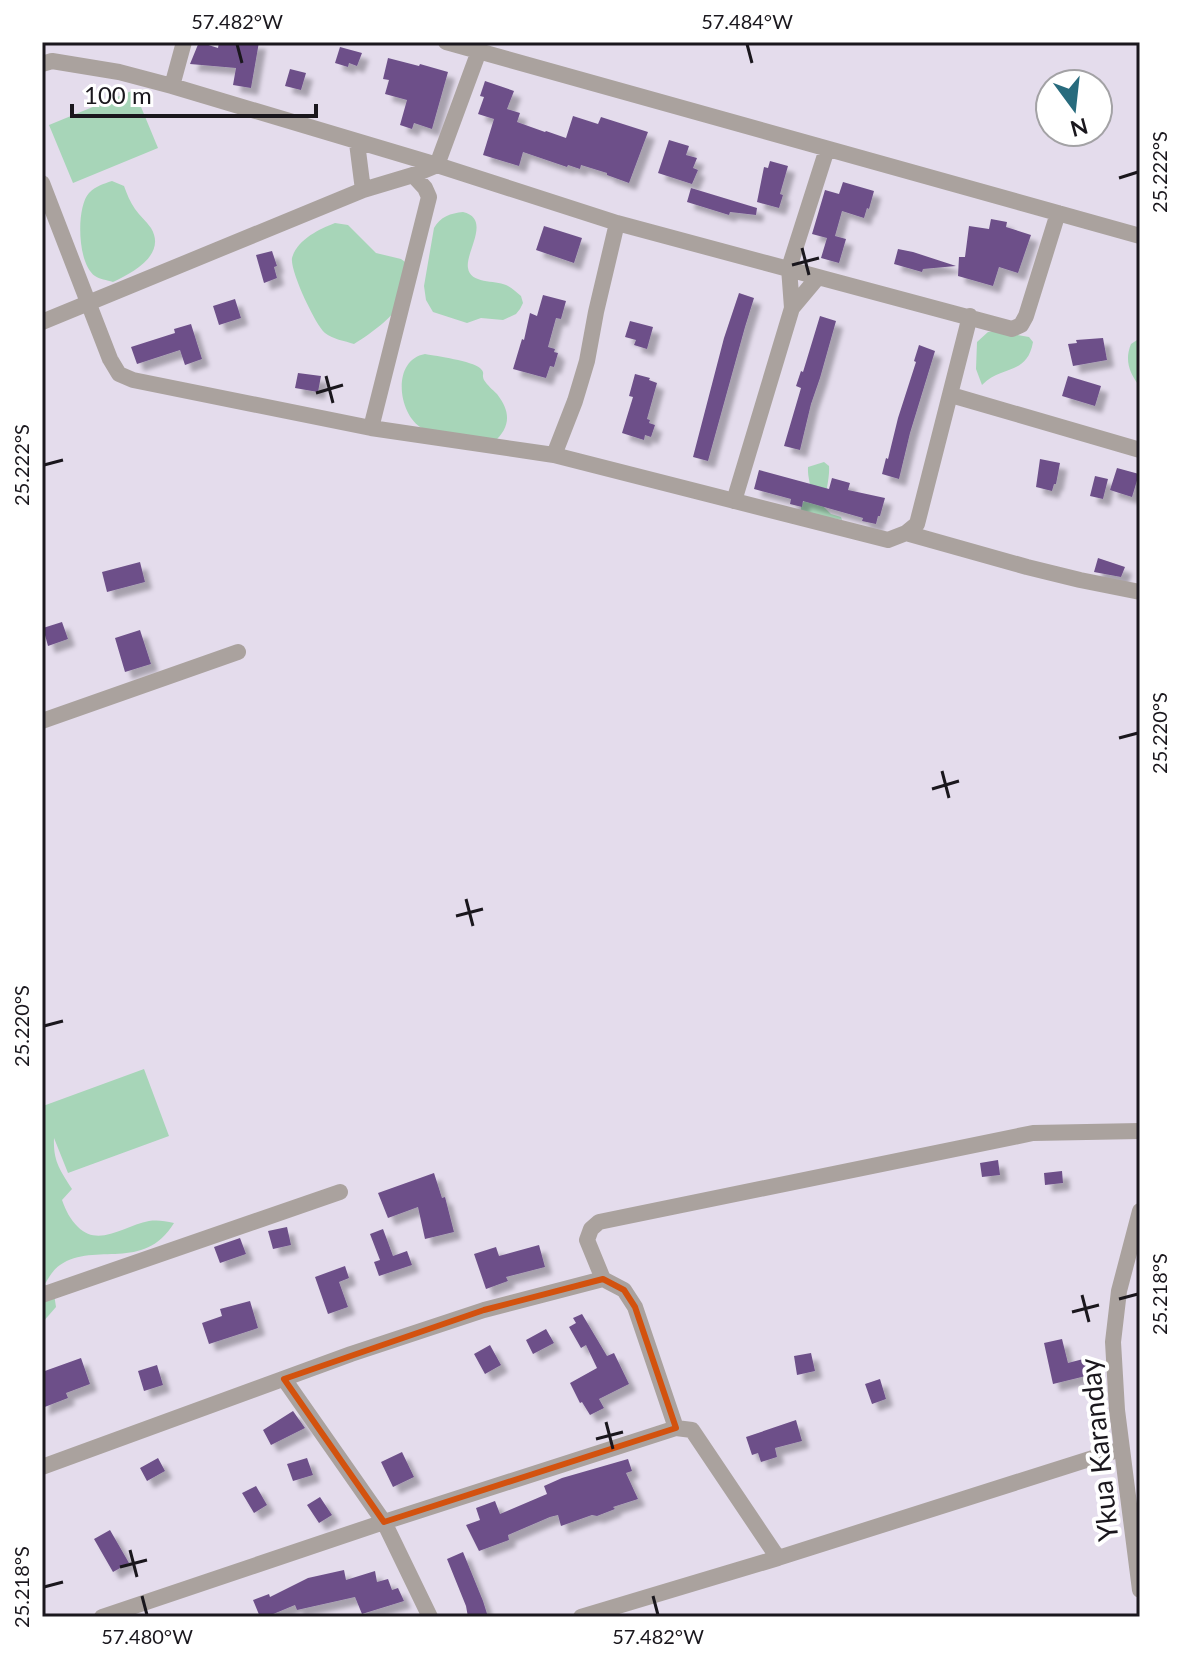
<svg xmlns="http://www.w3.org/2000/svg" width="1182" height="1659" font-family="Lato,sans-serif">
  <defs>
    <filter id="shadow"><feDropShadow dx="7" dy="7" stdDeviation="2" flood-color="#0004"/></filter>
  </defs>
  <rect width="100%" height="100%" fill="#e4dcec"/>
  <path fill="#a7d5b8" d="M 134,90 L 158,148 L 73,183 L 49,125 Z
    M 112,181 L 124,186 C 127,194 130,202 135,209 C 140,216 146,221 151,228 C 167,255 132,273 113,282 C 107,280 99,279 95,276 C 77,264 76,207 89,193 C 96,186 103,184 112,181 Z
    M 463,212 C 492,219 465,252 468,268 C 470,284 495,280 506,285 C 511,287 516,292 521,296 L 523,303 L 520,309 L 516,314 L 503,320 L 481,318 L 467,323 L 433,312 L 426,300 L 424,286 L 434,228 C 440,217 451,213 463,212 Z
    M 335,223 L 348,225 L 376,253 L 401,259 L 412,267 C 411,275 410,285 407,293 C 399,313 372,333 354,344 C 345,341 332,339 325,333 C 315,324 290,271 292,258 C 297,240 319,229 335,223 Z
    M 995,331 L 1029,337 L 1033,342 C 1027,376 1001,365 982,385 L 976,369 L 977,342 L 988,332 Z
    M 1140,338 L 1140,387 C 1130,374 1124,361 1131,344 Z
    M 425,354 C 437,356 472,361 480,368 C 486,374 481,373 484,380 C 487,385 493,390 497,394 C 511,412 511,427 493,443 L 422,428 C 398,415 391,360 425,354 Z
    M 824,462 L 829,466 C 830,477 825,495 824,507 L 831,514 L 841,517 L 842,520 L 801,512 L 801,505 C 817,489 807,484 808,467 Z
    M 144,1069 L 169,1136 L 68,1173 L 54,1138 C 53,1161 60,1170 72,1189 L 62,1200 C 66,1211 70,1219 78,1227 C 99,1248 125,1225 149,1221 C 158,1220 165,1221 174,1223 C 143,1273 96,1241 60,1265 C 53,1270 49,1277 45,1284 L 54,1294 L 56,1307 L 42,1323 L 42,1112 L 45,1112 L 43,1106 Z"/>
  <path fill="#6d5089" filter="url(#shadow)" d="M 199,42 L 218,48 L 219,42 L 259,42 L 251,88 L 233,85 L 236,68 L 190,64 Z
    M 340,47 L 362,53 L 357,66 L 349,63 L 348,67 L 335,63 Z
    M 388,58 L 419,66 L 420,64 L 448,72 L 432,129 L 414,123 L 412,129 L 400,125 L 407,100 L 385,94 L 389,80 L 383,79 Z
    M 290,69 L 306,73 L 301,90 L 285,86 Z
    M 485,81 L 514,91 L 507,109 L 520,113 L 517,122 L 545,132 L 546,131 L 566,138 L 573,116 L 598,124 L 601,117 L 648,132 L 629,183 L 607,175 L 607,173 L 581,165 L 580,169 L 568,165 L 567,167 L 523,152 L 519,166 L 483,155 L 494,119 L 478,114 L 484,97 L 480,96 Z
    M 669,140 L 689,146 L 686,155 L 697,158 L 693,168 L 698,170 L 692,184 L 658,173 Z
    M 770,161 L 788,166 L 780,194 L 783,195 L 779,208 L 757,202 L 764,167 L 768,168 Z
    M 843,182 L 874,191 L 869,209 L 867,208 L 864,218 L 842,211 L 835,236 L 846,239 L 839,263 L 821,258 L 827,238 L 812,234 L 825,190 L 839,194 Z
    M 691,188 L 757,208 L 756,215 L 730,212 L 729,215 L 687,202 Z
    M 991,219 L 1007,222 L 1006,227 L 1031,235 L 1018,273 L 999,267 L 993,286 L 958,276 L 959,257 L 965,257 L 969,226 L 989,229 Z
    M 544,226 L 582,238 L 574,263 L 536,250 Z
    M 898,249 L 913,252 L 956,266 L 923,269 L 922,272 L 894,264 Z
    M 272,251 L 277,266 L 274,267 L 277,278 L 264,283 L 256,255 Z
    M 739,293 L 754,298 L 745,327 L 708,461 L 693,457 L 724,338 Z
    M 543,295 L 566,301 L 561,319 L 556,318 L 548,347 L 555,349 L 554,352 L 558,353 L 554,367 L 550,366 L 546,378 L 513,369 L 522,339 L 524,340 L 530,313 L 537,316 Z
    M 235,299 L 241,318 L 219,325 L 213,306 Z
    M 820,316 L 836,321 L 820,378 L 811,404 L 800,450 L 784,446 L 801,388 L 796,386 L 801,371 L 803,372 Z
    M 630,321 L 653,327 L 647,349 L 634,345 L 636,340 L 625,337 Z
    M 191,324 L 202,359 L 185,365 L 180,350 L 137,364 L 131,347 L 175,333 L 174,329 Z
    M 1103,338 L 1107,360 L 1073,366 L 1068,344 L 1077,343 L 1076,340 Z
    M 919,345 L 935,351 L 910,433 L 899,479 L 882,474 L 886,458 L 888,459 L 898,418 L 916,362 L 914,361 Z
    M 298,373 L 321,376 L 318,392 L 295,388 Z
    M 635,374 L 650,378 L 649,380 L 657,383 L 647,419 L 650,420 L 649,423 L 655,425 L 651,437 L 645,435 L 644,440 L 622,433 L 633,397 L 629,396 Z
    M 1068,376 L 1101,386 L 1095,406 L 1062,396 Z
    M 1040,459 L 1060,463 L 1056,484 L 1054,484 L 1052,491 L 1036,487 Z
    M 1117,468 L 1139,474 L 1132,497 L 1110,490 Z
    M 759,470 L 829,489 L 832,478 L 850,483 L 848,490 L 885,498 L 880,516 L 878,516 L 876,524 L 862,521 L 863,518 L 803,501 L 802,507 L 790,504 L 791,499 L 754,489 Z
    M 1095,476 L 1108,479 L 1103,499 L 1090,496 Z
    M 1098,558 L 1125,567 L 1121,577 L 1094,572 Z
    M 140,562 L 145,582 L 107,592 L 102,572 Z
    M 62,622 L 68,639 L 48,646 L 43,628 Z
    M 140,630 L 151,664 L 125,672 L 115,638 Z
    M 998,1160 L 1000,1175 L 982,1177 L 980,1163 Z
    M 1062,1171 L 1063,1183 L 1045,1185 L 1044,1173 Z
    M 434,1173 L 442,1198 L 445,1197 L 454,1232 L 425,1239 L 418,1207 L 388,1218 L 378,1193 Z
    M 287,1227 L 291,1245 L 273,1249 L 268,1231 Z
    M 383,1229 L 393,1256 L 407,1251 L 412,1265 L 379,1276 L 374,1262 L 380,1260 L 370,1234 Z
    M 240,1238 L 246,1254 L 220,1263 L 214,1247 Z
    M 539,1245 L 545,1267 L 506,1277 L 508,1281 L 486,1289 L 474,1254 L 496,1247 L 499,1256 Z
    M 345,1266 L 349,1278 L 339,1282 L 348,1307 L 328,1314 L 315,1277 Z
    M 250,1301 L 258,1328 L 209,1344 L 202,1323 L 222,1316 L 220,1309 Z
    M 582,1314 L 607,1356 L 614,1353 L 629,1384 L 599,1399 L 604,1408 L 590,1415 L 582,1402 L 580,1403 L 570,1383 L 597,1368 L 586,1345 L 581,1348 L 569,1327 L 576,1323 L 573,1318 Z
    M 546,1329 L 554,1343 L 533,1354 L 526,1340 Z
    M 1062,1339 L 1068,1363 L 1087,1358 L 1090,1375 L 1053,1384 L 1044,1343 Z
    M 490,1345 L 501,1365 L 485,1374 L 474,1354 Z
    M 811,1353 L 815,1371 L 797,1375 L 794,1356 Z
    M 81,1358 L 90,1384 L 66,1393 L 68,1398 L 42,1408 L 42,1372 Z
    M 157,1365 L 163,1385 L 144,1391 L 138,1371 Z
    M 880,1379 L 886,1399 L 872,1404 L 865,1384 Z
    M 293,1411 L 305,1428 L 271,1445 L 263,1430 Z
    M 796,1420 L 802,1441 L 775,1448 L 777,1457 L 761,1462 L 758,1453 L 752,1455 L 746,1437 Z
    M 402,1452 L 414,1477 L 393,1487 L 381,1462 Z
    M 158,1458 L 165,1471 L 147,1481 L 140,1468 Z
    M 307,1458 L 313,1475 L 293,1481 L 287,1464 Z
    M 628,1459 L 632,1471 L 626,1473 L 638,1499 L 613,1507 L 615,1509 L 597,1516 L 592,1515 L 561,1526 L 558,1515 L 550,1517 L 508,1535 L 509,1540 L 479,1551 L 466,1525 L 480,1520 L 476,1508 L 495,1501 L 500,1514 L 547,1494 L 544,1486 L 562,1478 Z
    M 256,1486 L 267,1505 L 254,1513 L 242,1493 Z
    M 320,1497 L 332,1515 L 319,1523 L 307,1505 Z
    M 110,1530 L 129,1563 L 113,1572 L 94,1539 Z
    M 463,1552 L 483,1601 L 488,1617 L 468,1617 L 466,1606 L 447,1559 Z
    M 344,1570 L 346,1580 L 375,1571 L 377,1582 L 388,1579 L 392,1590 L 398,1588 L 404,1601 L 362,1614 L 355,1597 L 297,1610 L 295,1605 L 266,1617 L 260,1617 L 253,1600 L 269,1594 L 270,1597 L 308,1578 Z"/>
  <g fill="none" stroke-linecap="round" stroke-linejoin="round">
    <path stroke="#aaa29e" stroke-width="16" d="M 446,42 L 1140,236
      M 42,64 L 52,61 L 119,72 L 172,86 L 437,165 L 617,223 L 1012,329 L 1021,325 L 1026,316 L 1058,213
      M 172,86 L 184,42
      M 357,143 L 363,190
      M 42,183 L 110,359 L 119,374 L 133,380 L 371,428 L 554,455 L 888,540 L 906,533 L 917,524 L 970,316
      M 792,308 L 818,277
      M 42,322 L 363,190 L 413,175 L 437,165 L 479,51
      M 951,395 L 1140,450
      M 371,428 L 429,197 L 425,188 L 413,175
      M 554,455 L 575,401 L 587,361 L 596,312 L 617,223
      M 734,501 L 792,308 L 789,268 L 827,149
      M 906,533 L 1027,567 L 1080,580 L 1140,592
      M 42,721 L 238,652
      M 1140,1211 L 1119,1291 L 1113,1342 L 1117,1410 L 1140,1590
      M 42,1295 L 340,1192
      M 284,1379 L 384,1522 L 430,1617
      M 676,1428 L 635,1307 L 624,1290 L 603,1279 L 587,1240 L 591,1229 L 599,1222 L 1033,1133 L 1140,1131
      M 42,1467 L 351,1354 L 484,1310 L 603,1279
      M 102,1617 L 384,1522 L 676,1428 L 692,1430 L 778,1558 L 1121,1449
      M 581,1617 L 778,1558"/>
  </g>
  <path fill="none" stroke="#d3520e" stroke-width="6" stroke-linejoin="round" d="M 603,1279 L 624,1290 L 635,1307 L 676,1428 L 384,1522 L 284,1379 L 484,1310 Z"/>
  <path fill="none" stroke="#1a171d" stroke-width="3" d="M 237,44 L 242,63M 747,44 L 752,63M 1119,178 L 1138,172M 802,248 L 809,275M 792,265 L 819,258M 326,376 L 333,403M 316,393 L 343,385M 44,465 L 63,460M 1119,738 L 1138,733M 942,771 L 949,798M 932,789 L 959,781M 466,899 L 473,926M 456,916 L 483,909M 44,1026 L 63,1021M 1082,1295 L 1089,1322M 1119,1299 L 1138,1294M 1072,1312 L 1099,1305M 606,1422 L 613,1449M 596,1439 L 623,1432M 130,1550 L 137,1577M 120,1567 L 147,1560M 44,1587 L 63,1582M 142,1596 L 147,1615M 653,1596 L 658,1615"/>
  <g text-anchor="middle" dominant-baseline="central" stroke-width="8" stroke-linejoin="round" paint-order="stroke">
    <g font-size="28" fill="#1a171d" stroke="#fff">
      <text transform="translate(1098 1450) rotate(-96)">Ykua Karanday</text>
    </g>
  </g>
  <rect width="1182" height="1659" fill="none" stroke="#ffffff" stroke-width="88"/>
  <g transform="translate(1074 108) rotate(165)"><circle r="38" fill="#ffffff" stroke="#a3a2a5" stroke-width="2"/>
  <path d="M0-6L14 30L0 20L-14 30Z" fill="#286b7d"/>
  <text y="-12" font-size="22" font-weight="bold" text-anchor="middle" fill="#1a171d">N</text>
  </g>
  <path d="M72 104v12h244v-12" fill="none" stroke="#1a171d" stroke-width="4"/>
  <text x="84" y="104" font-size="24" fill="#1a171d" stroke="#ffffff" stroke-width="6" paint-order="stroke">100 m</text>
  <rect x="44" y="44" width="1094" height="1571" fill="none" stroke="#1a171d" stroke-width="3"/>
  <g font-size="20" text-anchor="middle" fill="#1a171d">
    <text x="237" y="29">57.482°W</text>
    <text x="747" y="29">57.484°W</text>
    <text transform="translate(1160 172) rotate(-90)" y="7">25.222°S</text>
    <text transform="translate(22 465) rotate(-90)" y="7">25.222°S</text>
    <text transform="translate(1160 733) rotate(-90)" y="7">25.220°S</text>
    <text transform="translate(22 1026) rotate(-90)" y="7">25.220°S</text>
    <text transform="translate(1160 1294) rotate(-90)" y="7">25.218°S</text>
    <text transform="translate(22 1587) rotate(-90)" y="7">25.218°S</text>
    <text x="147" y="1644">57.480°W</text>
    <text x="658" y="1644">57.482°W</text>
  </g>
</svg>
